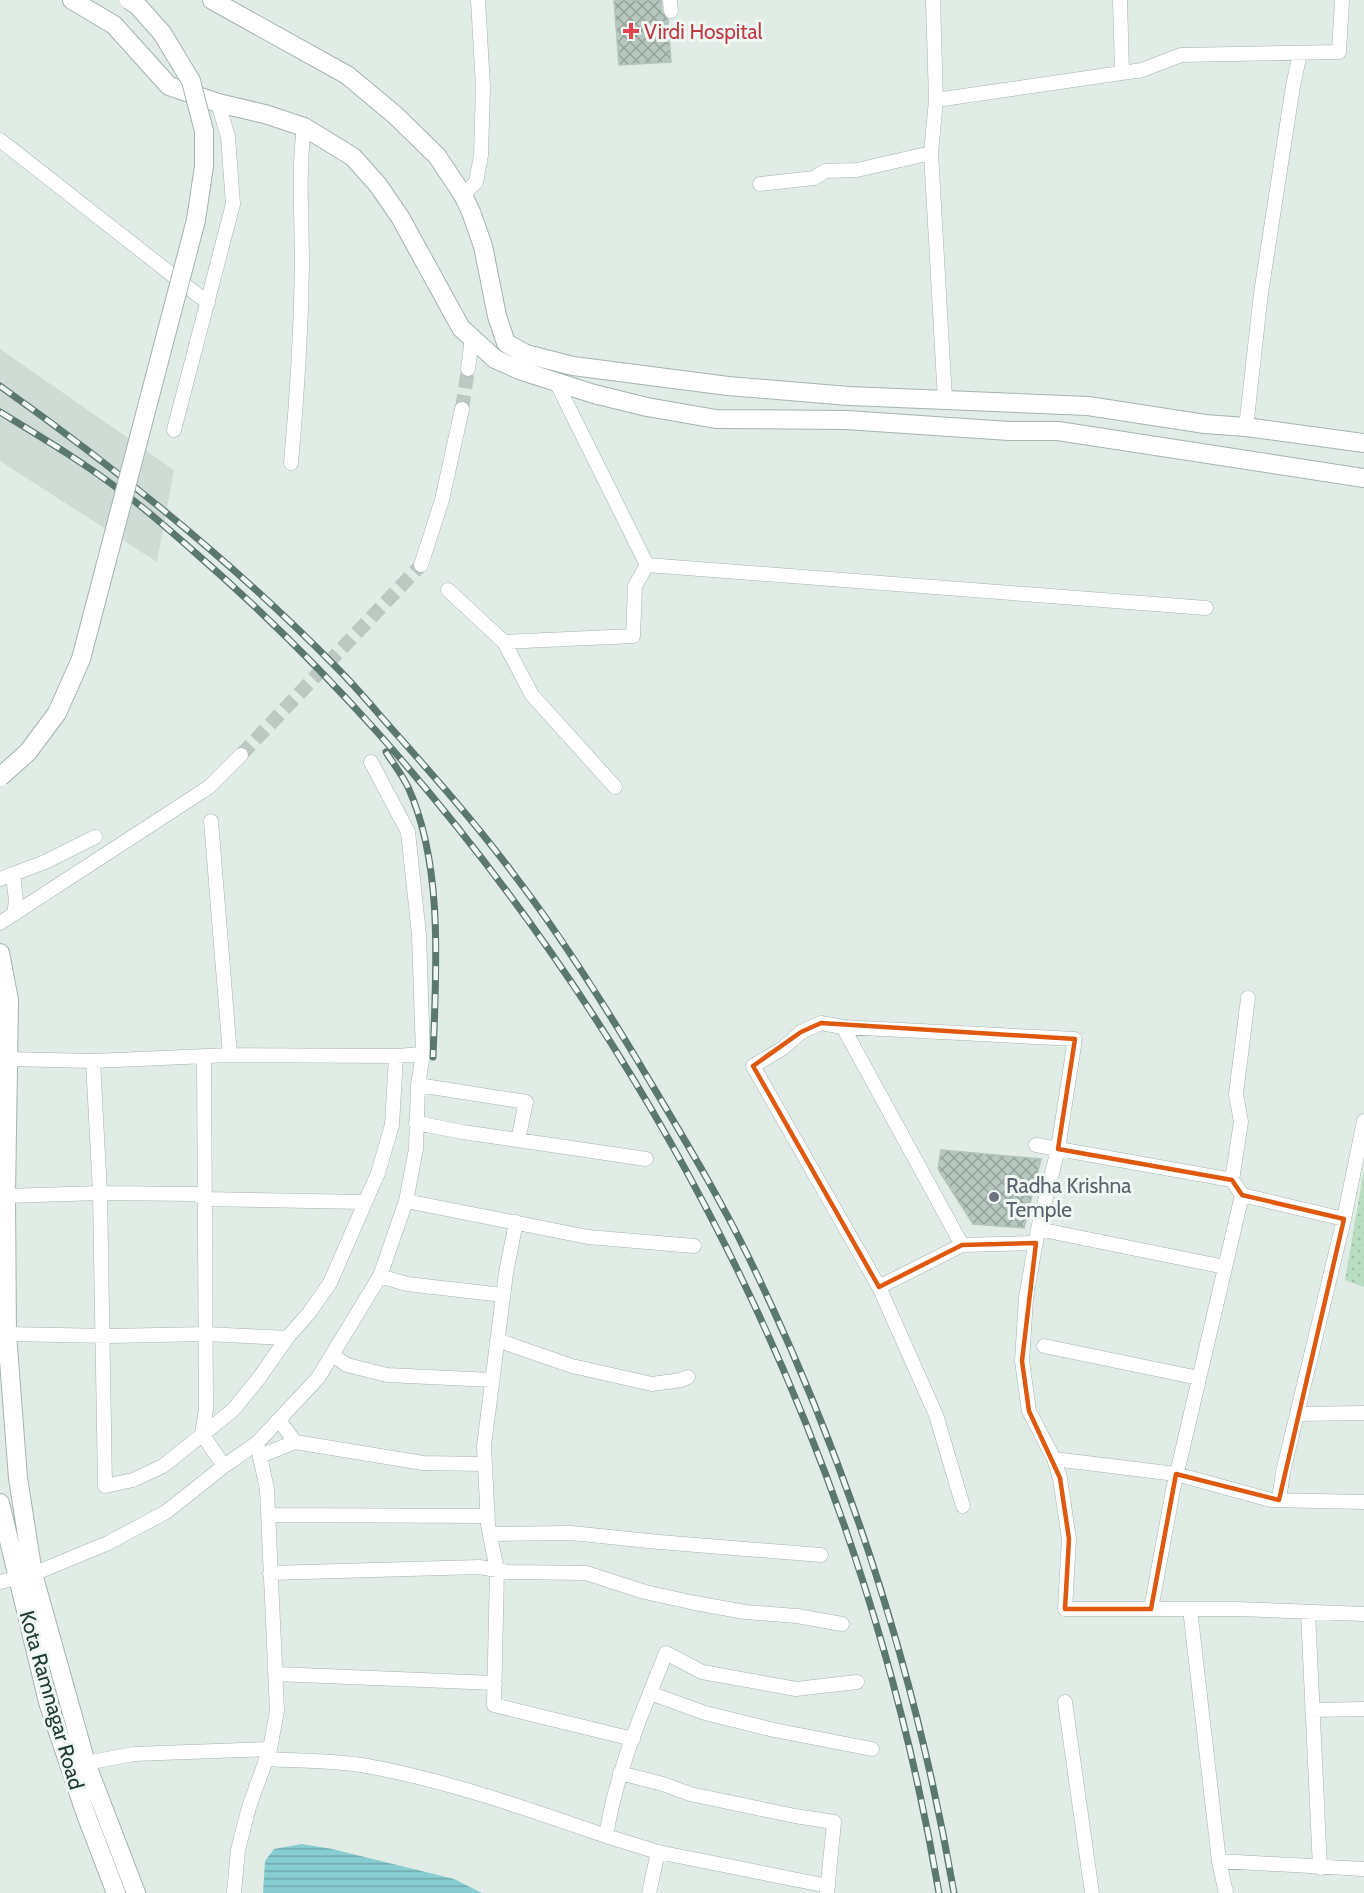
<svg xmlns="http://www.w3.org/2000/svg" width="1364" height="1893" font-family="Cabin,sans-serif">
  <defs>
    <pattern id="grass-dots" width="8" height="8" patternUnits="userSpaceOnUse" patternTransform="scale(1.5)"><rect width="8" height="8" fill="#b9ddc0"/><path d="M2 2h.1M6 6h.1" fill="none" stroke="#9fbfa5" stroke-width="1.8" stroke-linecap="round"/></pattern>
    <pattern id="water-rules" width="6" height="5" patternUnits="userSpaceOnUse" patternTransform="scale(1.5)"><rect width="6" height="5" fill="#88cdd2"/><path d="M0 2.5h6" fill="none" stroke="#6fa8ab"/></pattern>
    <pattern id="building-cross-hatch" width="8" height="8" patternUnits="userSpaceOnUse" patternTransform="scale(1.5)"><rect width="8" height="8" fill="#b6c7bf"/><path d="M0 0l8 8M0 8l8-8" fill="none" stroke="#94a39c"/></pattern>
  </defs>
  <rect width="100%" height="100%" fill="#e1ece6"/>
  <path fill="#cfdcd5" d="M 0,349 L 174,470 L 157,562 L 0,461 Z"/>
  <path fill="url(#grass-dots)" d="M 1363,1175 L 1364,1175 L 1364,1287 L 1345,1280 Z"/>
  <path fill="url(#water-rules)" d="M 302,1844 L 332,1849 L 454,1879 L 482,1893 L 263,1893 L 265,1861 L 274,1849 Z"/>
  <path fill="url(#building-cross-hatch)" stroke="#b3c5bc" stroke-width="1.5" d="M 614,0 L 661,0 L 662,12 L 668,19 L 671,62 L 619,65 Z
    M 941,1150 L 1041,1159 L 1024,1228 L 973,1224 L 938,1169 Z"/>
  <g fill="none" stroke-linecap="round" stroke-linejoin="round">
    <path stroke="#bbc9c2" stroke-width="14" stroke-dasharray="14 7" stroke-linecap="butt" d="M 462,409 L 468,369
      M 241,755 L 421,565"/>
    <defs>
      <path id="minor" d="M 670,0 L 671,11
        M 933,0 L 936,100 L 931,153 L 945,400
        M 1120,0 L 1122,72
        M 936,100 L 1142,70 L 1181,55 L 1339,52 L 1342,0
        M 0,140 L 208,303
        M 760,184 L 814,178 L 825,171 L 857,170 L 931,153
        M 463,195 L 476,182 L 481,155 L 483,87 L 478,0
        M 468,369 L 472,338
        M 1246,427 L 1261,293 L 1293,86 L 1300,53
        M 174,430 L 233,204 L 228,137 L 218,103
        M 291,463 C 297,398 301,331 302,265 C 302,220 298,173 304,127
        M 421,565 L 442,500 L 462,409
        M 647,565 L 1206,608
        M 448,590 L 504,642 L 532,695 L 615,787
        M 504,642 L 633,636 L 635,586 L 647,565 L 556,382
        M 211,821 L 230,1055
        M 13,875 L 16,901 L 14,914
        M 0,879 L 45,862 L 95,837
        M 0,923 L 209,787 L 241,755
        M 843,1027 L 821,1023 L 801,1032 L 783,1048 L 753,1066 L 879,1287 L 936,1415 L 963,1506
        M 204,1058 L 206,1409 L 202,1434 L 224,1466
        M 7,1059 L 93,1061 L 230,1055 L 396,1056 L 423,1054
        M 93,1061 L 100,1193 L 105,1486 L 133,1480 L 163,1466 L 233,1410 L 259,1378 L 287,1338 L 309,1313 L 330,1283 L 378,1173 L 392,1125 L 396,1056
        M 418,1085 L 526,1102 L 518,1140
        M 416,1123 L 463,1132 L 646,1159
        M 1036,1145 L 1232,1180 L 1242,1195 L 1173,1490 L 1151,1609
        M 1232,1180 L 1241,1122 L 1236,1094 L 1248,998
        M 1242,1195 L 1344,1219
        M 6,1196 L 100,1193 L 195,1194 L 205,1199 L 365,1202
        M 406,1201 L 588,1237 L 694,1246
        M 516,1222 L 506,1273 L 484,1446 L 488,1525 L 497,1570 L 494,1705 L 633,1739
        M 1038,1229 L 1225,1267
        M 1036,1243 L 962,1245 L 843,1027 L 1075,1039 L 1058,1149 L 1038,1229 L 1026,1298 L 1022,1361 L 1029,1411 L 1054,1459 L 1060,1478 L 1069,1539 L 1065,1609 L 1238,1609 L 1364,1614
        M 380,1276 L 407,1284 L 503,1295
        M 879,1287 L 962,1245
        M 7,1334 L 109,1336 L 206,1334 L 287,1338
        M 497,1340 L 572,1366 L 652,1384 L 681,1380 L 688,1377
        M 1044,1346 L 1199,1378
        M 332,1355 L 347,1365 L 387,1375 L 492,1380
        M 1297,1414 L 1364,1413
        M 279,1420 L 295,1442
        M 260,1456 L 295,1442 L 423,1463 L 485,1464
        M 1054,1459 L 1176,1474 L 1271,1500 L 1364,1502
        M 1279,1500 L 1283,1472 L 1344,1219 L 1364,1121
        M 268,1515 L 488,1516
        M 490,1534 L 571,1533 L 659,1542 L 821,1555
        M 270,1573 L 479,1567 L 509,1572 L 586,1573 L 645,1592 L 695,1603 L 745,1612 L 797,1616 L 842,1624
        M 0,1582 L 33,1574 L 108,1543 L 166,1512 L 224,1466 L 257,1443 L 318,1378 L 380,1276 L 406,1201 L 416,1149 L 418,1085 L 423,1054 L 419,935 L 408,832 L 371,762
        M 1190,1609 L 1219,1861 L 1226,1893
        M 1308,1612 L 1320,1868
        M 276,1674 L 495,1683
        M 650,1693 L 705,1713 L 774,1730 L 872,1749
        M 1065,1702 L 1092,1893
        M 1312,1710 L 1364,1709
        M 266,1759 C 299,1761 334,1760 367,1766 C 449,1781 528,1809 606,1836 C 616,1772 642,1713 666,1653 L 702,1672 L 796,1689 L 857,1682
        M 86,1763 L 134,1754 L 270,1749
        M 620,1773 L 663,1784 L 690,1794 L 795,1816 L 834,1822 L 827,1893
        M 606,1836 L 658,1852 L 828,1886
        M 1219,1861 L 1364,1869
        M 234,1893 L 238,1850 L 249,1807 L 270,1749 L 277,1711 L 267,1489 L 257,1443
        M 649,1893 L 658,1852"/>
      <path id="tertiary" d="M 72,0 L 114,25 L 169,86 L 218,103 L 265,114 L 304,127 L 353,157 L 378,185 L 400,217 L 461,328 L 495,359 L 522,371 L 594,394 L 647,407 L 716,419 L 846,420 L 1009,431 L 1058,431 L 1364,478
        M 212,0 L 347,75 L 395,115 L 437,156 L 463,195 L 471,212 L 483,246 L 497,316 L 506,343 L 526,354 L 573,366 L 728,386 L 849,396 L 1088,406 L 1205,424 L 1246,427 L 1364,443
        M 0,953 L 9,1000 L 6,1196 L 7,1334 L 18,1478 L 33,1574 L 86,1763 L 136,1893
        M 0,1503 L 48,1702 L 85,1812 L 116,1893"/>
    </defs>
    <use href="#minor" stroke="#a4b4ad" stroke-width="15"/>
    <use href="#tertiary" stroke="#a4b4ad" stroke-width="20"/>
    <use href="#minor" stroke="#fff" stroke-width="14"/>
    <use href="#tertiary" stroke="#fff" stroke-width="18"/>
    <defs>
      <path id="rail" d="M 0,386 C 120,471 235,564 338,669 C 360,691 379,715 400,738 C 438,781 477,825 512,872 C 559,933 600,998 639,1063 C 677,1127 715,1189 748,1256 C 846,1457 916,1673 954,1893
        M 0,412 C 41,437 83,462 121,491 C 146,509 168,529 191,549 C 258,607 319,667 378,733 C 667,1059 866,1463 939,1893
        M 386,752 C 393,763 402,775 408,787 C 444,866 436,972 433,1057"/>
    </defs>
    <use href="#rail" stroke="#5b786e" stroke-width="7"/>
    <use href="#rail" stroke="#f1f8f4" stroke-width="4.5" stroke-dasharray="14" stroke-linecap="butt"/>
    <defs>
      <path id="tertiary-bridge" d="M 0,777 L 28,752 L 57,713 L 81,659 L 196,220 L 204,166 L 204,131 L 191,81 L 162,33 L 137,5 L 129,0"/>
    </defs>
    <use href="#tertiary-bridge" stroke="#a4b4ad" stroke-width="20" stroke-linecap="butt"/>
    <use href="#tertiary-bridge" stroke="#fff" stroke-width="18"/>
  </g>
  <path fill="none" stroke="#de580e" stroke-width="4.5" stroke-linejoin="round" d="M 821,1023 L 1075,1039 L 1058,1149 L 1232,1180 L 1242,1195 L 1344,1219 L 1279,1500 L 1176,1474 L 1151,1609 L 1065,1609 L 1069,1539 L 1060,1478 L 1029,1411 L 1022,1361 L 1036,1243 L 962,1245 L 879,1287 L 753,1066 L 801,1032 Z"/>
  <path fill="#e0444e" stroke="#f1f8f4" stroke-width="2" d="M628 22h6v6h6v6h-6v6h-6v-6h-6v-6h6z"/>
  <circle fill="#6b7280" stroke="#f1f8f4" stroke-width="2" cx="994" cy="1197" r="6"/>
  <g text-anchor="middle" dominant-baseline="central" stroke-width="6" stroke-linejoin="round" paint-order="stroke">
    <g font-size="21" fill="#be3a42" stroke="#f1f8f4" text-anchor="start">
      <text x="644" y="31">Virdi Hospital</text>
    </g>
    <g font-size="21" fill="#5b616d" stroke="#f1f8f4" text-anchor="start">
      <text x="1006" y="1185">Radha Krishna<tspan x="1006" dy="24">Temple</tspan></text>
    </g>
    <g font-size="21" fill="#213d33" stroke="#f1f8f4">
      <text transform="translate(52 1700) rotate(74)">Kota Ramnagar Road</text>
    </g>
  </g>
</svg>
